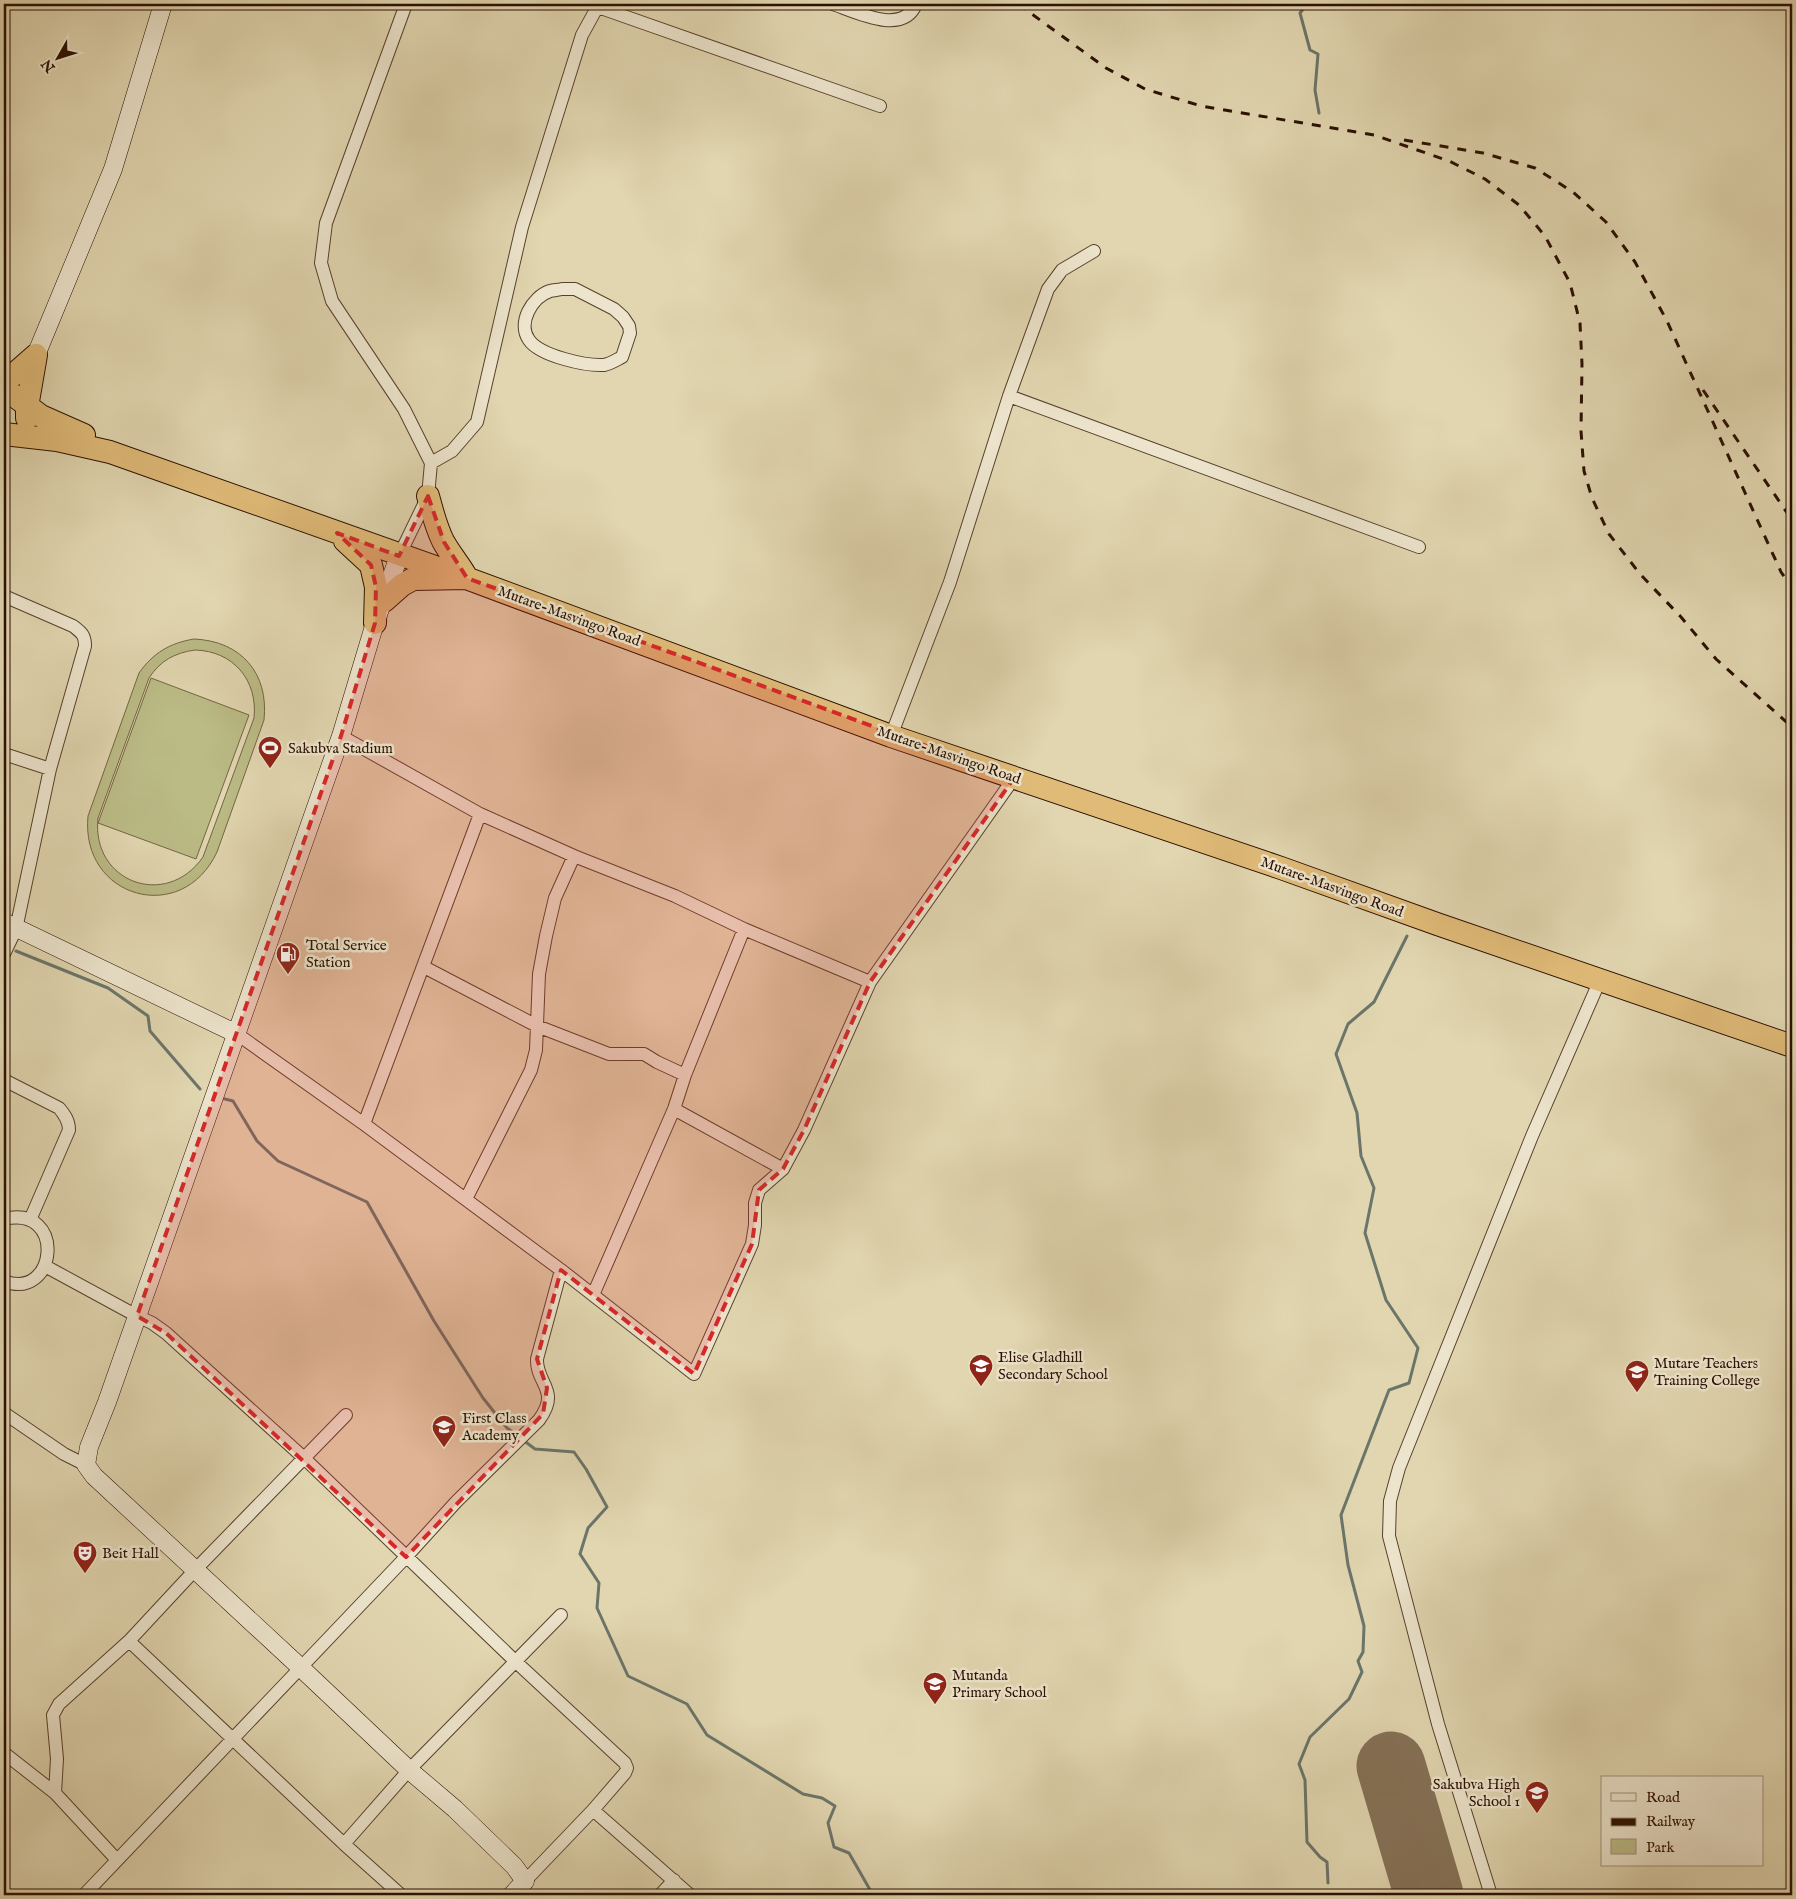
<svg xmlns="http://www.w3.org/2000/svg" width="1796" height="1899" font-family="'IM FELL English',serif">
  <rect width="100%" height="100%" fill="#e1d6b0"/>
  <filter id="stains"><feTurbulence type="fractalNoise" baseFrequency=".004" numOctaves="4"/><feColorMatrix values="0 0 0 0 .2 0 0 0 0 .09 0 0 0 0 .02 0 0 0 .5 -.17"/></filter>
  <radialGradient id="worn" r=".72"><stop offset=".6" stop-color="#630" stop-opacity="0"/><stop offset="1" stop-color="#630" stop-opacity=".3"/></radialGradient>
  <path fill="#bbbb86" stroke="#736543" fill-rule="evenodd" d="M 194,639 C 241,641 269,673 264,720 L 217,852 C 182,927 80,898 88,816 L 139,673 C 153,653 170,643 194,639 ZM 195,650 C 233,651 258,680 254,718 L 203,857 C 166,910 91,882 98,818 L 149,678 C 160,661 174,653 195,650 Z
    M 151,678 L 249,715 L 196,859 L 98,823 Z"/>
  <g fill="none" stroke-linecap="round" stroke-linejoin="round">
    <path stroke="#6b756a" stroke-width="3" d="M 1307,4 L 1300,13 L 1310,50 L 1318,54 L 1315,90 L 1319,113
      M 16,951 L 108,988 L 148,1016 L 150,1031 L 200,1089
      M 221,1098 L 233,1101 L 257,1141 L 278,1161 L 367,1202 L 434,1321 L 483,1398 L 507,1428 L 518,1436
      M 523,1440 L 535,1449 L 574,1452 L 586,1469 L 607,1507 L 588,1528 L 580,1554 L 599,1583 L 597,1608 L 628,1676 L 687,1704 L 707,1735 L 803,1794 L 822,1798 L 835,1806 L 828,1823 L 834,1847 L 849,1853 L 873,1895
      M 1328,1883 L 1327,1862 L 1320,1857 L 1307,1842 L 1305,1780 L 1299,1764 L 1310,1737 L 1349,1699 L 1362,1672 L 1358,1661 L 1363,1652 L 1364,1626 L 1348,1565 L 1341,1515 L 1389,1390 L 1409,1383 L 1418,1348 L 1386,1300 L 1365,1233 L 1374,1188 L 1361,1156 L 1357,1113 L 1336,1054 L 1348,1024 L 1374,1002 L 1407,936"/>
    <path stroke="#867258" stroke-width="69" d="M 1391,1766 L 1429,1895"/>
    <defs>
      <path id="street" d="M 833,4 C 856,12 903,36 916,4
        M 598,7 L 880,106
        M 562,289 L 575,289 L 614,309 L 623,317 L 629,326 L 630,333 L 622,357 C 616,360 610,364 604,365 C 586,366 540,356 529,340 C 517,323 532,297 550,291 C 554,290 558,290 562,289 Z
        M 1009,396 L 1419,547
        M 431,463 L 452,451 L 477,422 L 522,227 L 582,35 L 599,4
        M 399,556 L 428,496 L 431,463 L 404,409 L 332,301 L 321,263 L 326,223 L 406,4
        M 4,596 L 73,626 C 82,633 85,635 85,646 L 50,769 L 16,929 L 4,954
        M 341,736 L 480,814 L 574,856 L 675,896 L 744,929 L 870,982
        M 891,736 L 950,582 L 1009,396 L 1048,289 L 1062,270 L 1094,251
        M 4,754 L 50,769
        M 424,967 L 537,1026 L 609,1054 L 644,1054 L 657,1062 L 685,1075
        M 237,1034 L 364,1124 L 561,1270 L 694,1374 L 752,1244 L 755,1225 L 755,1203 L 759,1190 L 783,1169 L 804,1130 L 870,982 L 1014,778
        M 4,1080 L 59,1108 C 65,1115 69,1121 69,1130 L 30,1220
        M 674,1109 L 783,1169
        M 364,1124 L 480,814
        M 466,1199 L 531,1070 L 536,1050 L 539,974 L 546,936 L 555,898 L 574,856
        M 4,1219 C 67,1204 57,1302 4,1281
        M 45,1266 L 137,1316 L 152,1323 L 166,1333 L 304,1458 L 515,1661 L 625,1763 L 627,1768 L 625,1773 L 593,1810
        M 593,1295 L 674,1109 L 685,1075 L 744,929
        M 4,1413 L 64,1454 L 86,1465
        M 346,1415 L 195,1570 L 129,1641 L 344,1844 L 401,1895
        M 4,1753 L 55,1793 L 117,1860
        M 55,1793 L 57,1759 L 53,1715 L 59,1704 L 129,1641
        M 344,1844 L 409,1770 L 561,1615
        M 525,1881 L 593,1810 L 690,1895
        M 84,1895 L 406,1557 L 456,1502 L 539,1420 C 561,1390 536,1384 537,1359 L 561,1270
        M 660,1895 L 674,1880
        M 1491,1895 L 1438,1724 L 1389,1536 L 1390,1501 L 1399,1468 L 1532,1136 L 1600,980"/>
      <path id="secondary" d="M 36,355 L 113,169 L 163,4
        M 399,556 L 375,623 L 341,736 L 107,1402 L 89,1447 L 86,1465 L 94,1476 L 300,1667 L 409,1770 L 455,1809 L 514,1866 L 525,1881 L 512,1895
        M 4,922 L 237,1034"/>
      <path id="highway" d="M 4,383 L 36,355
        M 4,393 L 13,395 L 41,416 L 84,435
        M 27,418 L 27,407 L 36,355
        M 4,434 L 57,440 L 110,452 L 458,575 L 891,736 L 1281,868 L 1437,924 L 1792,1046
        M 345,541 L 371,565 L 376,587 L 375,623
        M 384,601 L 402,585 L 413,579 L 467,578 C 460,565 450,554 443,541 C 436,527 432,511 428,496"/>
    </defs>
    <use href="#street" stroke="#58412c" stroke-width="14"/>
    <use href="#secondary" stroke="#2b0f00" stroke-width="19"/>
    <use href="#highway" stroke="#2b0f00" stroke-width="24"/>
    <use href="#street" stroke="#ece4cc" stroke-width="12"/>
    <use href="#secondary" stroke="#ece4cc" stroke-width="18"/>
    <use href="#highway" stroke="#e0bb78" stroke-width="22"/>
    <path stroke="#2b0f00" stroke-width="3" stroke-dasharray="9 9" stroke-linecap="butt" d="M 1018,4 L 1106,68 L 1145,89 L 1201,106 L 1374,135 L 1449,161 L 1485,179 L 1519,205 L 1545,236 L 1570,283 L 1580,323 L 1582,364 L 1581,431 L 1584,471 L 1592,498 L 1609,534 L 1640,574 L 1681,617 L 1716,659 L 1792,727
      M 1404,140 L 1483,153 L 1535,168 L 1573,192 L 1606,222 L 1635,262 L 1667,321 L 1781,572 L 1792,588
      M 1703,390 L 1792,520"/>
  </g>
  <path fill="#d62828" fill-opacity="0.2" stroke="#d62828" stroke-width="4" stroke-dasharray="10 6" stroke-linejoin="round" d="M 428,496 L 444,542 L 467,578 L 1014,778 L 870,982 L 804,1130 L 783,1169 L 759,1190 L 752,1244 L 694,1374 L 561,1270 L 537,1359 L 547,1388 L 543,1414 L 406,1557 L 166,1333 L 137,1316 L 341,736 L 375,623 L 376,587 L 371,565 L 337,533 L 399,556 Z"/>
  <defs>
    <symbol id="stadium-pin" viewBox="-11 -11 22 30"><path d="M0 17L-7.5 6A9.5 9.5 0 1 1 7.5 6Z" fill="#8f2418" stroke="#ece4cc"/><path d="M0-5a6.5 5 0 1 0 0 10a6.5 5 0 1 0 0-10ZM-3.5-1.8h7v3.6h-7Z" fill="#fff"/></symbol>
    <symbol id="fuel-pin" viewBox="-11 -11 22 30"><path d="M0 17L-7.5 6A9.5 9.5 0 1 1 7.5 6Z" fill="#8f2418" stroke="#ece4cc"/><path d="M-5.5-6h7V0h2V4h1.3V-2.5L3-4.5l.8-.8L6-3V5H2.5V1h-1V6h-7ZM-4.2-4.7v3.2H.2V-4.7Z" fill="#fff"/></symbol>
    <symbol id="school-pin" viewBox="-11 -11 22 30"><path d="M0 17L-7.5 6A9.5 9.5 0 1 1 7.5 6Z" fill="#8f2418" stroke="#ece4cc"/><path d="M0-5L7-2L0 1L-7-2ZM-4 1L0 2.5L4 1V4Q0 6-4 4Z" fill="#fff"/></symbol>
    <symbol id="university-pin" viewBox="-11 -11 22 30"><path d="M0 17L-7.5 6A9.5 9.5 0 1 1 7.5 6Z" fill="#8f2418" stroke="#ece4cc"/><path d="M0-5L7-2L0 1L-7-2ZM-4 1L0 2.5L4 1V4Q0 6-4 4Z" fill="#fff"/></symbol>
    <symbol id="theatre-pin" viewBox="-11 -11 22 30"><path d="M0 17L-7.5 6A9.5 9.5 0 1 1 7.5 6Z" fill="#8f2418" stroke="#ece4cc"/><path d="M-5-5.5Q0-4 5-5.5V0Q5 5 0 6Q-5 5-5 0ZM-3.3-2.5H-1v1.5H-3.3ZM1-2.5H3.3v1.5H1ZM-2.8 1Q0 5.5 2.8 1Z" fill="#fff"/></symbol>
  </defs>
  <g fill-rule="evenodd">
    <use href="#stadium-pin" x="256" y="734" width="28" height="38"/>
    <use href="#fuel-pin" x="274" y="940" width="28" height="38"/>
    <use href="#school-pin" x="967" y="1352" width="28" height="38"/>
    <use href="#university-pin" x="1623" y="1358" width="28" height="38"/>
    <use href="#school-pin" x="430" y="1413" width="28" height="38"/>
    <use href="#theatre-pin" x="71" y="1539" width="28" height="38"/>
    <use href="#school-pin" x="921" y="1670" width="28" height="38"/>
    <use href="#school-pin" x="1523" y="1779" width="28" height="38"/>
  </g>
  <g text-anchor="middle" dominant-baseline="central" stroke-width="5" stroke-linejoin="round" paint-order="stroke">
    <g font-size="15" fill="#2b0f00" stroke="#ece4cc">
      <text transform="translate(569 616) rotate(20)">Mutare-Masvingo Road</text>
      <text transform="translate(949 755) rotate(19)">Mutare-Masvingo Road</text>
      <text transform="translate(1332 887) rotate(20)">Mutare-Masvingo Road</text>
    </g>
    <g font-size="15" fill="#2b0f00" stroke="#ece4cc" text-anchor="start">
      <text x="288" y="748">Sakubva Stadium</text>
      <text x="306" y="945">Total Service<tspan x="306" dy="17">Station</tspan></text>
      <text x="998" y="1357">Elise Gladhill<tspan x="998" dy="17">Secondary School</tspan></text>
      <text x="1654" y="1363">Mutare Teachers<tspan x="1654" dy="17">Training College</tspan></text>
      <text x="462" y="1418">First Class<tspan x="462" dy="17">Academy</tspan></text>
      <text x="102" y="1553">Beit Hall</text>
      <text x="952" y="1675">Mutanda<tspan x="952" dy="17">Primary School</tspan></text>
      <text x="1520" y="1784" text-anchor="end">Sakubva High<tspan x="1520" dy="17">School 1</tspan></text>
    </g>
  </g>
  <rect width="1796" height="1899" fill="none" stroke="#e1d6b0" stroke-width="20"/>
  <rect x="5" y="5" width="1786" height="1889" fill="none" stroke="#2b0f00" stroke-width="2.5"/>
  <rect x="10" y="10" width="1776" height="1879" fill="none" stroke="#2b0f00"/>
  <rect x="1601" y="1776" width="162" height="90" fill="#ece4cc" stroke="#9f8f7a"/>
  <rect x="1611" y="1793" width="25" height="8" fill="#ece4cc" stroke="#9f8f7a"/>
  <text x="1646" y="1802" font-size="15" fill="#2b0f00">Road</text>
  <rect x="1611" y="1818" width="25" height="8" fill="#2b0f00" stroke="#9f8f7a"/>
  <text x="1646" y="1826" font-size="15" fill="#2b0f00">Railway</text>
  <rect x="1611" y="1839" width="25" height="15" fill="#bbbb86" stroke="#9f8f7a"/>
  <text x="1646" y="1852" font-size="15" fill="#2b0f00">Park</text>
  <g transform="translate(58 58) rotate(231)" stroke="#ece4cc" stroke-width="4" paint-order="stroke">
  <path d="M0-4L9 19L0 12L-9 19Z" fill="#2b0f00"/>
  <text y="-8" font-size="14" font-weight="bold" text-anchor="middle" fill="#2b0f00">N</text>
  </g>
  <rect width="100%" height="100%" filter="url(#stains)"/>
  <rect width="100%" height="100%" fill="url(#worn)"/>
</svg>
